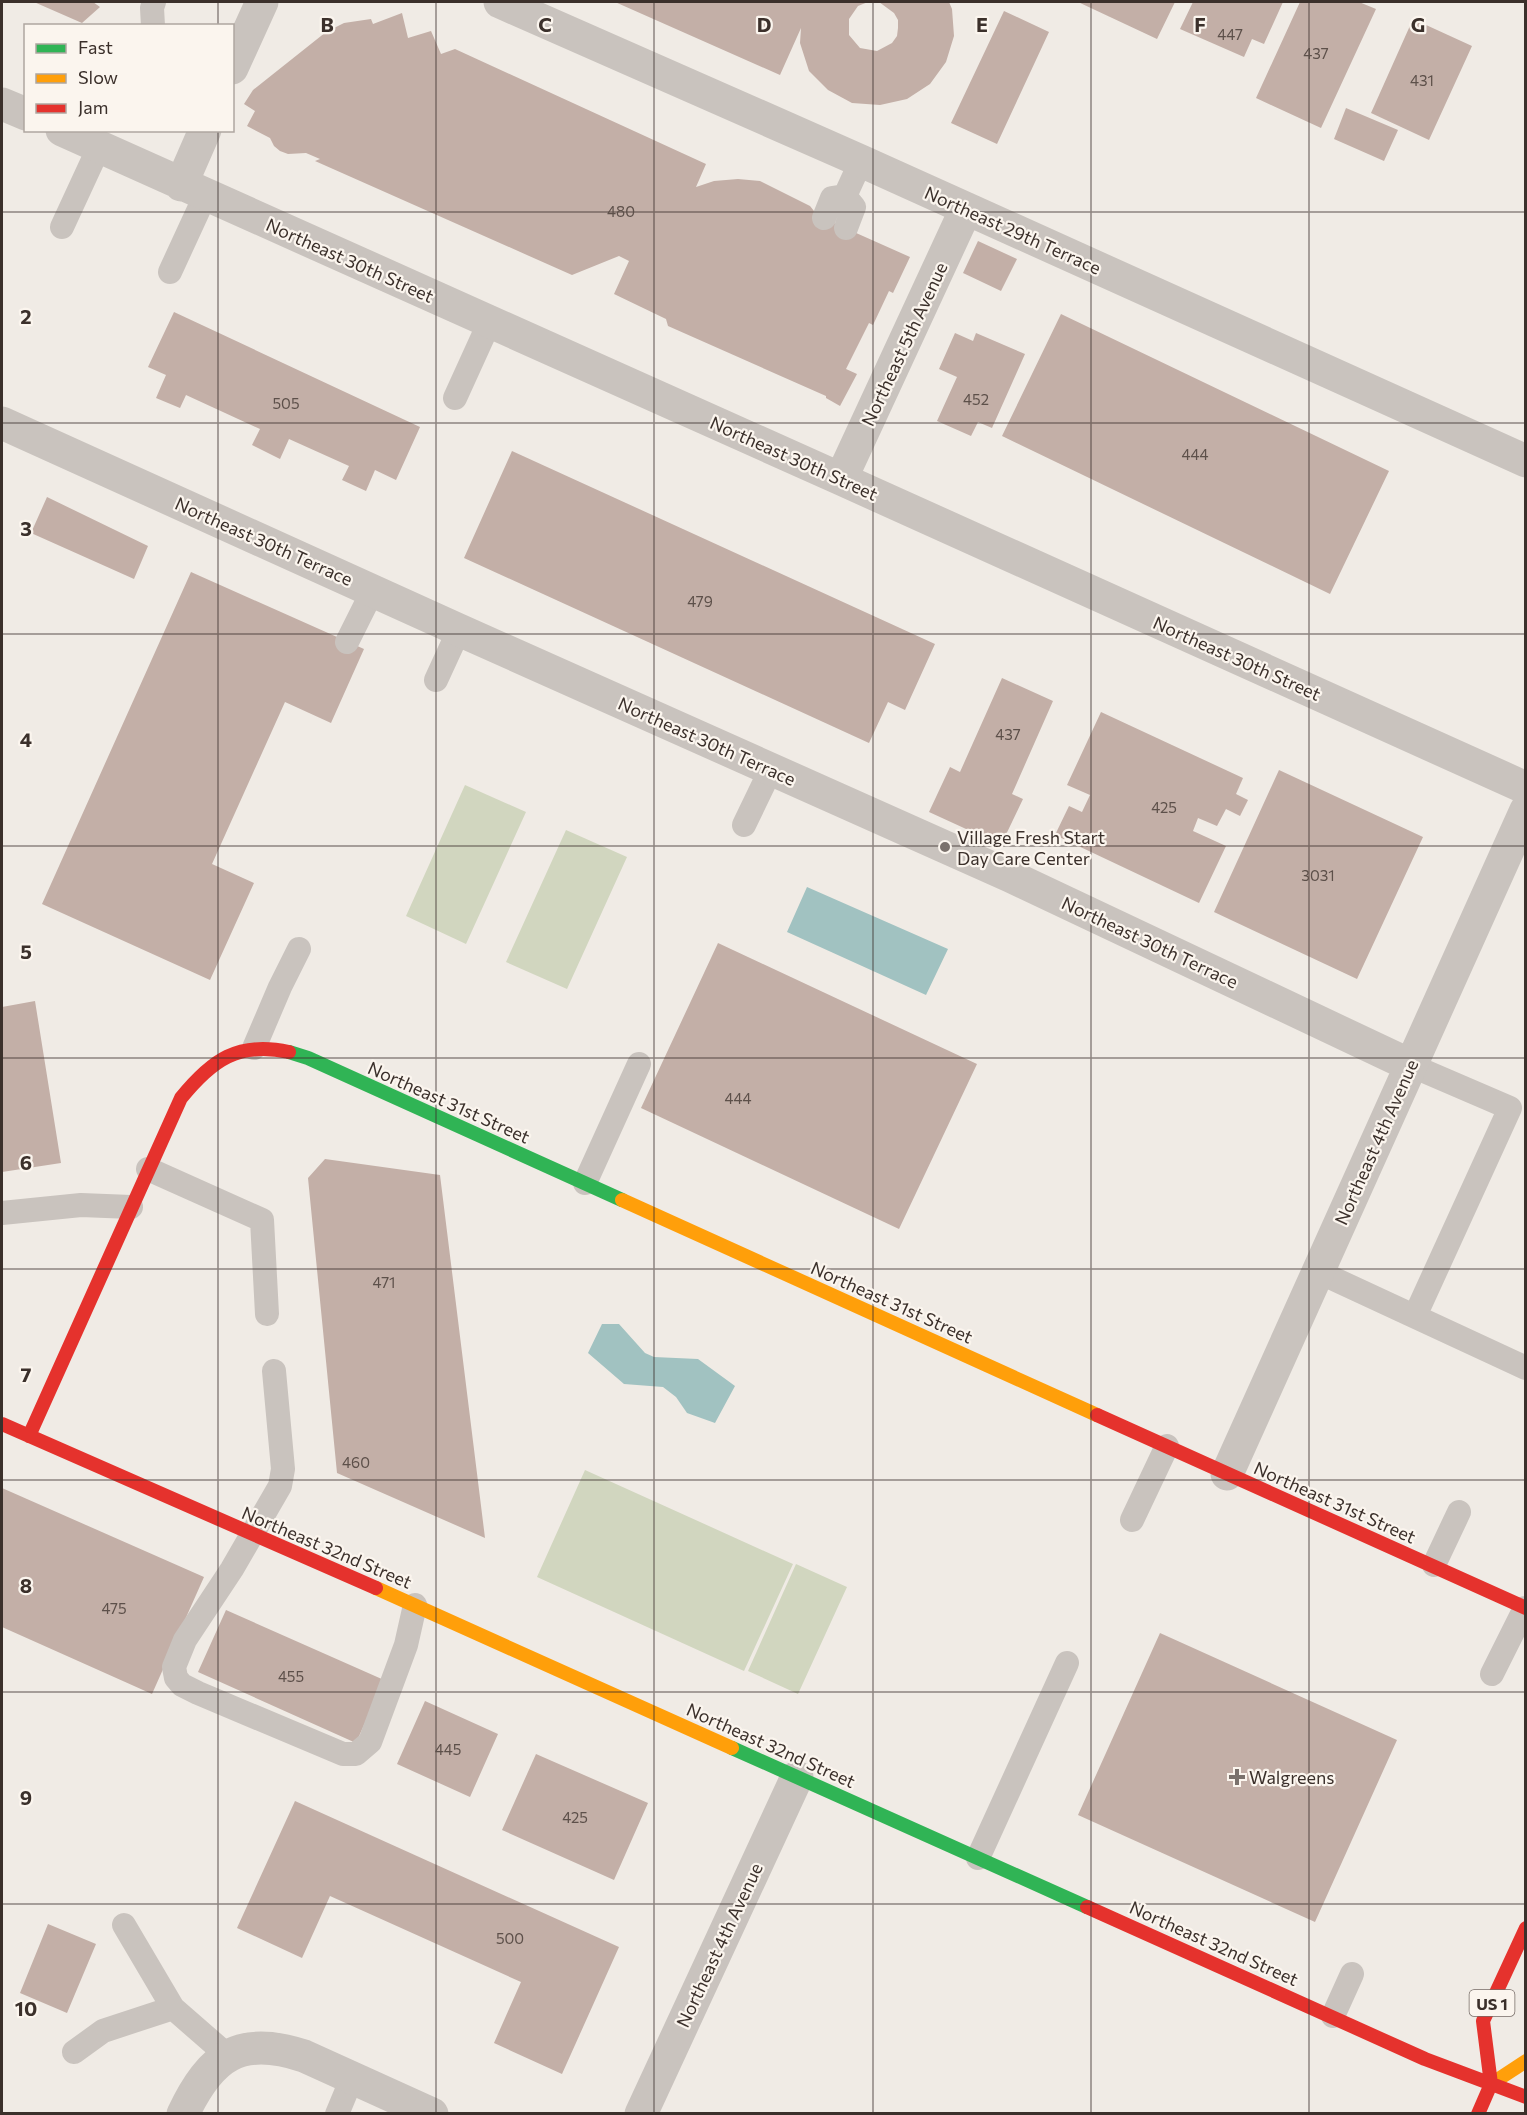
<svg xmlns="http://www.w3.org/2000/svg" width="1527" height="2115" font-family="Commissioner,sans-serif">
  <rect width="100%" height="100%" fill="#f0ebe5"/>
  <path fill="#d1d6bf" d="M 465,785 L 526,812 L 466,944 L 406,916 Z
    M 566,830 L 627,857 L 567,989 L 506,962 Z
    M 585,1470 L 793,1564 L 744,1671 L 537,1577 Z
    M 796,1564 L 847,1587 L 798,1694 L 748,1671 Z"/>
  <path fill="#a1c2c1" d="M 807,887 L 948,949 L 926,995 L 787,932 Z
    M 602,1324 L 619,1324 L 645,1353 L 654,1357 L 698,1359 L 735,1386 L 715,1423 L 687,1413 L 676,1397 L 663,1387 L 624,1384 L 588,1353 Z"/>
  <path fill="#c3afa7" d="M 34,2 L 93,2 L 100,7 L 82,23 Z
    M 615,2 L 868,2 L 858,6 L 849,19 L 849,35 L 860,48 L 877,51 L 892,43 L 897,36 L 898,28 L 898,20 L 894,13 L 879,2 L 949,2 L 952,9 L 954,36 L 946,62 L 930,84 L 907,99 L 880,105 L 852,103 L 828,90 L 809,71 L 800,43 L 801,28 L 780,75 Z
    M 1078,2 L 1175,2 L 1157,39 Z
    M 1193,2 L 1283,2 L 1264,44 L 1252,39 L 1244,57 L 1180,29 Z
    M 1300,2 L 1359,2 L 1376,9 L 1321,128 L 1256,98 Z
    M 1004,11 L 1049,32 L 997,144 L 951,123 Z
    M 402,13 L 408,38 L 431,31 L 441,54 L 455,49 L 706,164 L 696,187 L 714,181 L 738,179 L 760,181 L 810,206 L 818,216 L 910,257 L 893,293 L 889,291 L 873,325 L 869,323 L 846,369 L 857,374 L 840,406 L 826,398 L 826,396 L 668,326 L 666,319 L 614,294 L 629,261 L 619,256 L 572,275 L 315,161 L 320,159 L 306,153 L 288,154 L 280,151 L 274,146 L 270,138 L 247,126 L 255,111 L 244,104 L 253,90 L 326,32 L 344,23 L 371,19 L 373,24 Z
    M 1413,19 L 1472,46 L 1429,140 L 1371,113 Z
    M 1346,108 L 1398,130 L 1384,161 L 1334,139 Z
    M 978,241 L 1017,259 L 1001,291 L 963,273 Z
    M 174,312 L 420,427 L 396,480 L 375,470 L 366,491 L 342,480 L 349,466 L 289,439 L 280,459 L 252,445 L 260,429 L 186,395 L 180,408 L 156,398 L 166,375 L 148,367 Z
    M 1061,314 L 1389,471 L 1330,594 L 1002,436 Z
    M 955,333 L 973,341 L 976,333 L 1025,354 L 992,428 L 978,422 L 971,436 L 937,421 L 957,377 L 939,369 Z
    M 512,451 L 935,644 L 905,710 L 888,702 L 869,743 L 464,558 Z
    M 47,497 L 148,546 L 134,579 L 31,533 Z
    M 191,572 L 364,649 L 331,723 L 285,702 L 212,864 L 254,883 L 210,980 L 42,904 Z
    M 1002,678 L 1053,701 L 1012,794 L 1023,799 L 1001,845 L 929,812 L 950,767 L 960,772 Z
    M 1101,712 L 1243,778 L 1236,794 L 1248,800 L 1240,816 L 1226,809 L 1217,826 L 1198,818 L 1193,831 L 1226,846 L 1199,903 L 1055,835 L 1069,806 L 1082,812 L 1090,795 L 1067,785 Z
    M 1279,770 L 1423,837 L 1357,979 L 1214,912 Z
    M 718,943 L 977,1064 L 899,1229 L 641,1108 Z
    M 35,1001 L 61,1163 L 2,1172 L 2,1007 Z
    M 325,1159 L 440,1175 L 485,1538 L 337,1473 L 308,1178 Z
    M 2,1488 L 204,1577 L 152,1694 L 2,1627 Z
    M 226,1610 L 384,1680 L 356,1743 L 198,1672 Z
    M 1160,1633 L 1397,1740 L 1315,1922 L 1078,1815 Z
    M 425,1701 L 498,1734 L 470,1797 L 397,1764 Z
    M 536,1754 L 648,1803 L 614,1880 L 502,1830 Z
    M 295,1801 L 619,1947 L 562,2074 L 494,2043 L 521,1982 L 330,1896 L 302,1958 L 237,1928 Z
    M 48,1924 L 96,1944 L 67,2013 L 20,1993 Z"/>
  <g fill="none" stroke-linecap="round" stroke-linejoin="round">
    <path stroke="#c9c3be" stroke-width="24" d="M 153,26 L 152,8 L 154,2
      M 845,196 L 861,161
      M 845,196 L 854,207 L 846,228
      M 824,218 L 832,198 L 845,196
      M 62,227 L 99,147
      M 170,272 L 205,196
      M 455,398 L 490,321
      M 347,642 L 373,590
      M 436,680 L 459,630
      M 744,825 L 771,769
      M 254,1048 L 280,987 L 299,949
      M 1410,1065 L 1510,1108 L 1415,1316
      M 148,1169 L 262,1220 L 267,1314
      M 585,1183 L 639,1064
      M 2,1213 L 81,1205 L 131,1207
      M 1319,1272 L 1526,1368
      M 274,1371 L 283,1469 L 280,1486 L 232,1569 L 185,1640 L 174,1667 L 176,1678 L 182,1685 L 198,1693 L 343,1754 L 356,1754 L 370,1742 L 406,1645 L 415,1605
      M 1132,1520 L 1167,1446
      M 1434,1565 L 1459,1512
      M 1492,1674 L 1525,1608
      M 978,1858 L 1067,1663
      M 124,1925 L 173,2008 L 228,2056
      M 1333,2016 L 1352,1974
      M 74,2052 L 103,2031 L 173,2008
      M 337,2114 L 352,2078"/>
    <path stroke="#c9c3be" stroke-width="33" d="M 500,2 L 861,161 L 1526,461
      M 232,68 L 262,2
      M 2,104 L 26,114
      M 62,130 L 841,479 L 1526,788
      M 181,185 L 205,130
      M 2,423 L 459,630 L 1010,876 L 1410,1065
      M 841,479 L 966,209
      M 1227,1474 L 1526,810
      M 183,2114 C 211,2055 240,2035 304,2056 L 432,2114
      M 641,2114 L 797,1777"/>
    <path stroke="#30b455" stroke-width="14" d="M 289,1052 L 308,1058 L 622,1200
      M 732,1748 L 1087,1907"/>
    <path stroke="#ff9f0a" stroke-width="14" d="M 622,1200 L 1097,1415
      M 376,1588 L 732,1748
      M 1491,2084 L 1526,2061"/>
    <path stroke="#e5322d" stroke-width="14" d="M 1097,1415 L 1526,1608
      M 2,1424 L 376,1588
      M 29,1436 L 181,1098 C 212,1060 238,1041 289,1052
      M 1087,1907 L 1425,2059 L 1526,2097
      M 1478,2114 L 1491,2084 L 1483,2021 L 1526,1928"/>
  </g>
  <path fill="none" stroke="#3b302b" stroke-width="1.5" stroke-opacity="0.55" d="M 218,2 L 218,26M 436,2 L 436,2114M 654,2 L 654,2114M 873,2 L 873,2114M 1091,2 L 1091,2114M 1309,2 L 1309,2114M 218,130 L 218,2114M 2,212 L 1526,212M 2,423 L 1526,423M 2,634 L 1526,634M 2,846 L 1526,846M 2,1058 L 1526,1058M 2,1269 L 1526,1269M 2,1480 L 1526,1480M 2,1692 L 1526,1692M 2,1904 L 1526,1904"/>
  <g fill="#7a716c" stroke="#fbf5ee" stroke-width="2">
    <circle cx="945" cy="847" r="6"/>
    <path d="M1234 1768h6v6h6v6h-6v6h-6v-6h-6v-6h6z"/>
  </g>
  <g text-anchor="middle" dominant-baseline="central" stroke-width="4.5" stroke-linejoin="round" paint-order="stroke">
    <g font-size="15" fill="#5d504a">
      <text x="1230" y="34">447</text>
      <text x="1316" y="53">437</text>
      <text x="1422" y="80">431</text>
      <text x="621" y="211">480</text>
      <text x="976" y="399">452</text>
      <text x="286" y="403">505</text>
      <text x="1195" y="454">444</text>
      <text x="700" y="601">479</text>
      <text x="1008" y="734">437</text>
      <text x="1164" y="807">425</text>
      <text x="1318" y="875">3031</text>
      <text x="738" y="1098">444</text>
      <text x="384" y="1282">471</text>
      <text x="356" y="1462">460</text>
      <text x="114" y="1608">475</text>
      <text x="291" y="1676">455</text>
      <text x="448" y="1749">445</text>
      <text x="575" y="1817">425</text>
      <text x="510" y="1938">500</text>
    </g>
    <rect fill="#fbf5ee" stroke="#756b66" stroke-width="1.5" x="1469.5" y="1990" width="45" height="26" rx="4.5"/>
    <g font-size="16" font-weight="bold" fill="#3b302b">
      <text x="1492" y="2003">US 1</text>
    </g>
    <g font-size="18" fill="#3b302b" stroke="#fbf5ee">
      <text transform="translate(1013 230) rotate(24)">Northeast 29th Terrace</text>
      <text transform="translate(350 260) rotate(24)">Northeast 30th Street</text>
      <text transform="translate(904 344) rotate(-65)">Northeast 5th Avenue</text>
      <text transform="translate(794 458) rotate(24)">Northeast 30th Street</text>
      <text transform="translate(264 541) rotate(24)">Northeast 30th Terrace</text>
      <text transform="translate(1237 658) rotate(24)">Northeast 30th Street</text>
      <text transform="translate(707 741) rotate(24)">Northeast 30th Terrace</text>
      <text transform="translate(1150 942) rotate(25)">Northeast 30th Terrace</text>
      <text transform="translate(449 1102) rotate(24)">Northeast 31st Street</text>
      <text transform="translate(1376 1142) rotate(-66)">Northeast 4th Avenue</text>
      <text transform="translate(892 1302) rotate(24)">Northeast 31st Street</text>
      <text transform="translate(1335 1502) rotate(24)">Northeast 31st Street</text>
      <text transform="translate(327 1547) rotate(23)">Northeast 32nd Street</text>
      <text transform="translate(771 1745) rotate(24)">Northeast 32nd Street</text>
      <text transform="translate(1214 1943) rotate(24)">Northeast 32nd Street</text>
      <text transform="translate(719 1945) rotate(-65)">Northeast 4th Avenue</text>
    </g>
    <g font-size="18" fill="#3b302b" stroke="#fbf5ee" text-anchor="start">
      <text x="957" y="837">Village Fresh Start<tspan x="957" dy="21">Day Care Center</tspan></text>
      <text x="1249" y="1777">Walgreens</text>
    </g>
  </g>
  <g font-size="20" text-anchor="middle" font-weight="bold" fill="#3b302b" stroke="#fbf5ee" stroke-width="4.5" stroke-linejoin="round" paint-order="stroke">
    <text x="327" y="32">B</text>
    <text x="545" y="32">C</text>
    <text x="764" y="32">D</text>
    <text x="982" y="32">E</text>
    <text x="1200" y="32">F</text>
    <text x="1418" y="32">G</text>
    <text x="26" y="324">2</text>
    <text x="26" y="536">3</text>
    <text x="26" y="747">4</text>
    <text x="26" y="959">5</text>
    <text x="26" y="1170">6</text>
    <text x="26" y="1382">7</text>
    <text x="26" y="1593">8</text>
    <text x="26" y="1805">9</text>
    <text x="26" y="2016">10</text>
  </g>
  <rect width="1527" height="2115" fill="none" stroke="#3b302b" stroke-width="6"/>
  <rect x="24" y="24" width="210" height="108" fill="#fbf5ee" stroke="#aea6a0" stroke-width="1.5"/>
  <rect x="36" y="44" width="30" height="9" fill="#30b455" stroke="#aea6a0" stroke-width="1.5"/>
  <text x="78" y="54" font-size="18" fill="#3b302b">Fast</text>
  <rect x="36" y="74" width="30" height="9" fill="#ff9f0a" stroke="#aea6a0" stroke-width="1.5"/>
  <text x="78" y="84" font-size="18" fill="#3b302b">Slow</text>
  <rect x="36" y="104" width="30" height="9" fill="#e5322d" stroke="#aea6a0" stroke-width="1.5"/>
  <text x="78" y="114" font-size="18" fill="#3b302b">Jam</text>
</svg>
